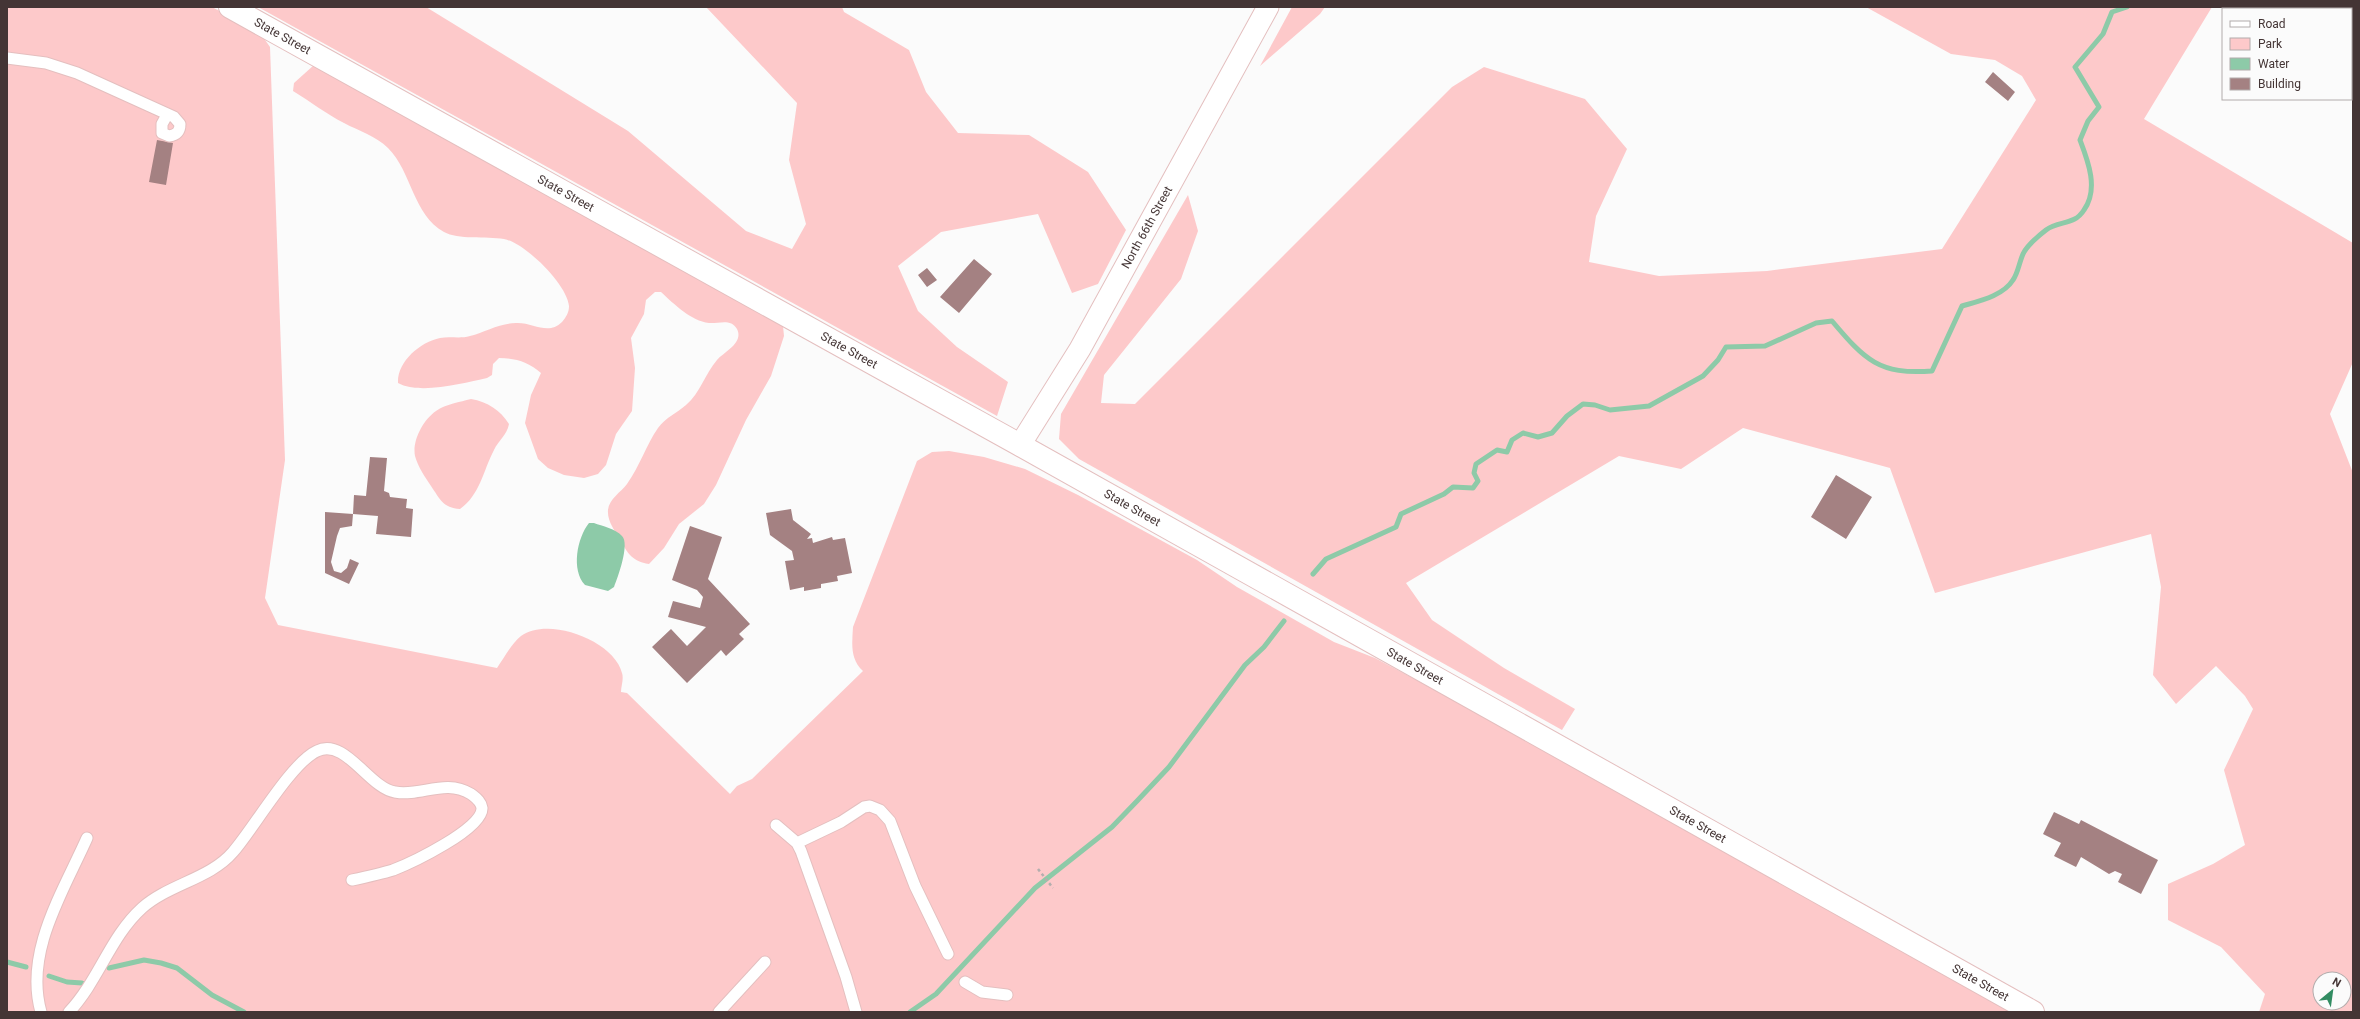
<svg xmlns="http://www.w3.org/2000/svg" width="2360" height="1019" font-family="Roboto,sans-serif">
  <rect width="100%" height="100%" fill="#fbfbfb"/>
  <path fill="#fdc9ca" fill-rule="evenodd" d="M 7,7 L 212,7 L 248,26 L 263,37 L 270,47 L 285,460 L 265,598 L 278,625 L 497,668 C 504,658 512,643 521,636 C 549,616 614,641 622,673 C 624,679 621,686 621,692 L 627,693 L 730,794 L 737,786 L 752,779 L 863,671 C 850,659 852,644 853,627 L 917,461 L 932,452 L 949,451 L 984,457 L 1025,469 L 1078,495 L 1197,560 L 1237,587 L 1334,642 L 1375,658 L 1523,737 L 2019,1012 L 7,1012 Z
    M 258,7 L 426,7 L 628,131 L 746,231 L 792,249 L 806,224 L 789,160 L 797,103 L 706,7 L 842,7 L 844,12 L 909,50 L 926,92 L 958,133 L 1029,135 L 1088,172 L 1126,230 L 1098,284 L 1072,293 L 1038,214 L 941,232 L 898,266 L 918,311 L 957,347 L 1008,382 L 997,416 Z
    M 1292,7 L 1325,7 L 1320,14 L 1260,66 Z
    M 1866,7 L 2212,7 L 2144,119 L 2353,243 L 2353,362 L 2330,414 L 2353,473 L 2353,1012 L 2259,1012 L 2265,994 L 2221,947 L 2168,920 L 2168,884 L 2213,864 L 2245,845 L 2224,770 L 2253,709 L 2245,696 L 2216,666 L 2176,704 L 2153,675 L 2161,587 L 2151,534 L 1935,593 L 1890,468 L 1743,428 L 1681,469 L 1619,456 L 1406,583 L 1432,620 L 1504,668 L 1575,709 L 1562,730 L 1079,459 L 1059,439 L 1061,414 L 1188,195 L 1198,231 L 1181,279 L 1104,375 L 1101,403 L 1135,404 L 1452,87 L 1484,67 L 1585,99 L 1627,149 L 1596,216 L 1589,262 L 1659,276 L 1767,271 L 1942,249 L 2036,100 L 2022,76 L 1995,60 L 1951,54 ZM 2320,979 L 2344,979 L 2344,1003 L 2320,1003 Z
    M 314,65 L 776,318 L 783,326 L 784,336 L 771,376 L 746,420 L 716,485 L 704,504 L 679,524 L 664,548 L 649,564 C 632,561 628,554 621,541 C 615,531 607,521 608,510 C 609,499 621,492 627,484 C 640,466 646,445 658,428 C 666,417 677,413 686,405 C 700,393 705,374 717,360 C 724,352 744,343 737,329 C 731,318 718,324 709,323 C 691,321 674,304 661,292 L 655,292 L 646,300 L 644,314 L 631,338 L 635,368 L 632,411 L 616,434 L 606,465 L 598,474 L 584,478 L 564,475 L 548,468 L 538,459 L 525,423 L 531,395 L 541,373 C 529,362 515,358 499,358 L 493,364 L 492,375 L 487,378 C 464,383 420,395 398,383 C 397,362 420,342 440,338 C 450,336 460,339 470,336 C 485,332 500,323 516,323 C 533,322 548,336 562,322 C 566,317 569,313 569,306 C 567,284 525,243 504,239 C 486,236 458,240 444,232 C 413,215 412,172 388,148 C 376,136 359,131 344,123 C 326,114 310,101 293,91 L 294,83 Z
    M 471,399 C 488,402 500,410 509,424 C 507,435 498,441 494,450 C 483,471 480,495 460,509 C 443,508 440,499 431,486 C 425,477 418,467 415,456 C 412,441 423,420 436,411 C 446,404 460,402 471,399 Z"/>
  <path fill="#8dcaa8" d="M 589,523 L 594,523 C 602,526 616,529 622,536 C 630,544 618,577 614,587 L 608,591 L 585,585 C 571,570 577,538 589,523 Z"/>
  <g fill="none" stroke-linecap="round" stroke-linejoin="round">
    <path stroke="#8dcaa8" stroke-width="5" d="M 1313,574 L 1326,559 L 1396,527 L 1401,514 L 1444,494 L 1453,487 L 1473,488 L 1478,481 L 1474,473 L 1476,464 L 1497,450 L 1507,452 L 1512,440 L 1523,433 L 1538,437 L 1552,433 L 1567,416 L 1583,404 L 1595,405 L 1610,410 L 1649,406 L 1703,376 L 1718,360 L 1726,347 L 1765,346 L 1816,323 L 1832,321 C 1865,360 1879,375 1932,371 L 1962,306 C 1979,301 2003,296 2013,280 C 2018,273 2019,263 2023,254 C 2027,245 2037,237 2046,230 C 2059,220 2074,226 2084,210 C 2099,189 2088,161 2080,140 L 2088,121 L 2099,107 L 2075,67 L 2103,34 L 2112,12 L 2127,7
      M 7,962 L 26,967
      M 109,968 L 144,960 L 161,963 L 177,968 L 212,995 L 244,1012
      M 49,976 L 67,982 L 82,983
      M 910,1012 L 936,994 L 1035,888 L 1112,827 L 1138,800 L 1169,767 L 1245,665 L 1264,647 L 1284,621"/>
  </g>
  <path fill="#a48182" d="M 1993,72 L 2015,92 L 2008,101 L 1985,82 Z
    M 157,140 L 173,143 L 166,185 L 149,182 Z
    M 974,259 L 992,274 L 959,313 L 940,297 Z
    M 927,268 L 937,280 L 927,287 L 918,275 Z
    M 370,457 L 387,458 L 384,491 L 389,493 L 390,497 L 407,499 L 406,508 L 413,509 L 411,537 L 376,534 L 378,516 L 353,514 L 354,495 L 366,496 Z
    M 1836,475 L 1872,497 L 1846,539 L 1811,517 Z
    M 791,509 L 793,520 L 811,534 L 807,539 L 812,538 L 813,543 L 832,537 L 833,540 L 845,538 L 852,573 L 837,576 L 838,581 L 821,584 L 821,588 L 804,591 L 804,587 L 790,590 L 785,561 L 794,560 L 792,551 L 770,535 L 766,513 Z
    M 325,512 L 353,514 L 352,526 L 340,528 L 337,536 L 331,562 L 334,571 L 341,573 L 347,568 L 350,559 L 359,563 L 349,584 L 325,573 Z
    M 690,526 L 722,537 L 708,579 L 750,624 L 739,634 L 744,639 L 726,656 L 721,650 L 687,683 L 652,647 L 671,629 L 687,646 L 706,627 L 668,617 L 673,601 L 700,608 L 703,597 L 697,590 L 672,580 Z
    M 2054,812 L 2079,824 L 2081,820 L 2158,860 L 2141,894 L 2118,882 L 2122,874 L 2115,871 L 2109,874 L 2081,857 L 2076,867 L 2054,856 L 2061,843 L 2043,834 Z"/>
  <g fill="none" stroke-linecap="round" stroke-linejoin="round">
    <defs>
      <path id="lane" d="M 7,58 L 46,63 L 77,73 L 174,117 L 180,124 C 180,132 176,135 169,136 L 162,133 L 162,124 L 167,115
        M 776,825 L 797,843 L 801,851 L 846,977 L 856,1012
        M 797,843 L 841,822 L 864,807 L 870,806 L 880,810 L 890,821 L 915,886 L 948,954
        M 965,982 L 982,992 L 1007,995
        M 41,1012 C 24,952 63,892 87,838
        M 69,1012 C 99,980 110,937 142,908 C 169,884 210,879 233,852 C 254,828 291,763 317,751 C 345,737 369,788 395,792 C 421,797 445,778 471,794 C 476,798 481,801 482,808 C 483,829 411,863 393,870 C 380,874 366,877 352,880
        M 719,1012 L 765,962"/>
      <g id="street">
        <path id="s1" d="M 1020,445 L 1080,349 L 1268,7"/>
      </g>
      <g id="secondary">
        <path id="s2" d="M 230,7 L 1020,445 L 2033,1012"/>
      </g>
    </defs>
    <use href="#lane" stroke="#e4bfbf" stroke-width="13"/>
    <use href="#street" stroke="#e4bfbf" stroke-width="23"/>
    <use href="#secondary" stroke="#e4bfbf" stroke-width="24"/>
    <path stroke="#b4aeae" stroke-width="2.5" stroke-dasharray="3 3" stroke-linecap="butt" d="M 1038,869 L 1053,888"/>
    <use href="#lane" stroke="#fff" stroke-width="11"/>
    <use href="#street" stroke="#fff" stroke-width="21"/>
    <use href="#secondary" stroke="#fff" stroke-width="22"/>
  </g>
  <g text-anchor="middle" dominant-baseline="central" stroke-width="3" stroke-linejoin="round" paint-order="stroke">
    <g font-size="12" fill="#443535" stroke="#fbfbfb">
      <text stroke="none"><textPath href="#s2" startOffset="60">State Street</textPath></text>
      <text stroke="none"><textPath href="#s2" startOffset="384">State Street</textPath></text>
      <text stroke="none"><textPath href="#s1" startOffset="252">North 66th Street</textPath></text>
      <text stroke="none"><textPath href="#s2" startOffset="708">State Street</textPath></text>
      <text stroke="none"><textPath href="#s2" startOffset="1032">State Street</textPath></text>
      <text stroke="none"><textPath href="#s2" startOffset="1356">State Street</textPath></text>
      <text stroke="none"><textPath href="#s2" startOffset="1680">State Street</textPath></text>
      <text stroke="none"><textPath href="#s2" startOffset="2004">State Street</textPath></text>
    </g>
  </g>
  <rect width="2360" height="1019" fill="none" stroke="#443535" stroke-width="16"/>
  <rect x="2222" y="8" width="130" height="92" fill="#fbfbfb" stroke="#b2acac"/>
  <rect x="2230" y="21" width="20" height="6" fill="#ffffff" stroke="#b2acac"/>
  <text x="2258" y="28" font-size="12" fill="#443535">Road</text>
  <rect x="2230" y="38" width="20" height="12" fill="#fdc9ca" stroke="#b2acac"/>
  <text x="2258" y="48" font-size="12" fill="#443535">Park</text>
  <rect x="2230" y="58" width="20" height="12" fill="#8dcaa8" stroke="#b2acac"/>
  <text x="2258" y="68" font-size="12" fill="#443535">Water</text>
  <rect x="2230" y="78" width="20" height="12" fill="#a48182" stroke="#b2acac"/>
  <text x="2258" y="88" font-size="12" fill="#443535">Building</text>
  <g transform="translate(2332 991) rotate(29)"><circle r="19" fill="#fbfbfb" stroke="#b2acac"/>
  <path d="M0-3L7 15L0 10L-7 15Z" fill="#328c62"/>
  <text y="-6" font-size="11" font-weight="bold" text-anchor="middle" fill="#443535">N</text>
  </g>
</svg>
